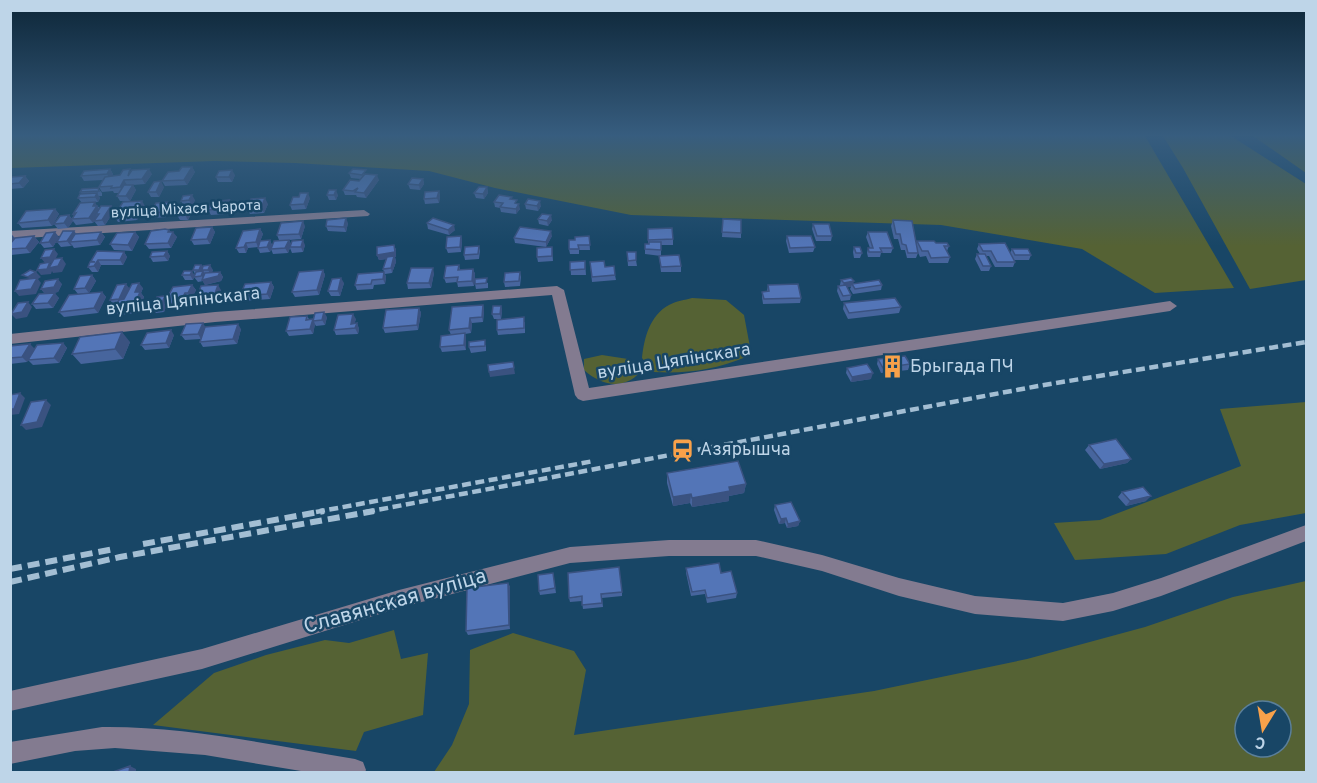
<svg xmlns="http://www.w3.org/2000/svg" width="1317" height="783" font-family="Overpass,sans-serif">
  <rect width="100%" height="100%" fill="#184666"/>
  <path fill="#556234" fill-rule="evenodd" d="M 10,136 L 1145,136 L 1234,288 L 1155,293 L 1082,249 L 941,225 L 631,215 L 495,188 L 429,171 L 295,163 L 215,161 L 11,168 Z
    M 1163,136 L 1231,136 L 1306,184 L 1306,280 L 1250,289 L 1183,168 Z
    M 1253,136 L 1306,136 L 1306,173 Z
    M 692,298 L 726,300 L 744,315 L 750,347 L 746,357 C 714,370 687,374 653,372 L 642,358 C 644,338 650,315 669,305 C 676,301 685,300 692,298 Z
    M 602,355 L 628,359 L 639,366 L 640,372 C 624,391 600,385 584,370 L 584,359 Z
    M 1306,402 L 1306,513 L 1240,525 L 1166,554 L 1075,560 L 1054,523 L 1100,520 L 1241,466 L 1220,409 Z
    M 1306,581 L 1306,772 L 434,772 L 452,745 L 469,704 L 470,650 L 513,633 L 574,651 L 586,670 L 574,735 L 874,691 L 1027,659 L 1145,627 L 1233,597 ZM 1245,711 L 1281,711 L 1281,747 L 1245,747 Z
    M 394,630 L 401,659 L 428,653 L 423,715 L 364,732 L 356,751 L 153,725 L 214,673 L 266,655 L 325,640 L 349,643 Z"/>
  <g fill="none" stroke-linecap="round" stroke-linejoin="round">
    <path fill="#837b90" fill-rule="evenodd" d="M 364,210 L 370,214 L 368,216 L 10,239 L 10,231 Z
      M 557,286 L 564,290 L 589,388 L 1170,301 L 1177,306 L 1170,311 L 583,401 L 578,399 L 575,395 L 552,295 L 215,322 L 10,344 L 10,334 L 215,312 Z
      M 1306,525 L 1306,541 L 1161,596 L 1113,611 L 1063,621 L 975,614 L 899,596 L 822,571 L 756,556 L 669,556 L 570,563 L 399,608 L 202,669 L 10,711 L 10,691 L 202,649 L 399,590 L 570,547 L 669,540 L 756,540 L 822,555 L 899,578 L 975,596 L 1063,603 L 1113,593 L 1161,578 Z
      M 102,727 C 187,726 271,745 355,759 L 363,762 L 366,770 L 365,772 L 307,772 L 205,755 L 115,748 L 75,751 L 10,764 L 10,742 Z"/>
    <path stroke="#a3bed3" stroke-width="4.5" stroke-dasharray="9 4.5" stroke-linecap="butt" d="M 316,512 L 594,461
      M 366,512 L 1038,386 L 1306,342"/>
    <path stroke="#a3bed3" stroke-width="6" stroke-dasharray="12 6" stroke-linecap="butt" d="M 143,544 L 324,511
      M 10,569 L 114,549
      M 10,582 L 120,557 L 374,511"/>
  </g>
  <path fill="#47659d" d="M 192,167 L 195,172 L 187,185 L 165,186 L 162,181 L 179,171 Z
    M 110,169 L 113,174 L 112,176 L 120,175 L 131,171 L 152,174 L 145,184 L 133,185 L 136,190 L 130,201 L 120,201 L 117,196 L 119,193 L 114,193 L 113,191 L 102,192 L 99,187 L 103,180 L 84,181 L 81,176 Z
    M 349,173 L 367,174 L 379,180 L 366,198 L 357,197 L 356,195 L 345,195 L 343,190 L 359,181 L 361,179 L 351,178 Z
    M 235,175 L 232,182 L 218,182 L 216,177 Z
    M 25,176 L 29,181 L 23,188 L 10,189 L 10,178 Z
    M 423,179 L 424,184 L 420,190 L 410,189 L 408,184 Z
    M 164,187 L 159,197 L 151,197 L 148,192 Z
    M 487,187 L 488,193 L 484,199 L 476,198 L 474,193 Z
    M 98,188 L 102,193 L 102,196 L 99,196 L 100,198 L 98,202 L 86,203 L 99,207 L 99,209 L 114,211 L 105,225 L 98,226 L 94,221 L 93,223 L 76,225 L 73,221 L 68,228 L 58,229 L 54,224 L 69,215 L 72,219 L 74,215 L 73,214 L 82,203 L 78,198 L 82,194 L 80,192 Z
    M 439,191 L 440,196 L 439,203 L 425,204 L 424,199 Z
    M 327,195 L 338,195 L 336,200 L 329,200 Z
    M 310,198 L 306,209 L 292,210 L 290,205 Z
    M 512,199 L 517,204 L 520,209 L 516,214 L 501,212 L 500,208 L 495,207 L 494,202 Z
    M 195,200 L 192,206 L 184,206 L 181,201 Z
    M 229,200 L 232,205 L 225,214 L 211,215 L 208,210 Z
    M 170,202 L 173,207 L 167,217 L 153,218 L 150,213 Z
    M 268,204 L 264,213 L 250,214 L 247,209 Z
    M 525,204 L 541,206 L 538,211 L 526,209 Z
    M 145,206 L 137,220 L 118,222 L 114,216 Z
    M 55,209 L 59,214 L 52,226 L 22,228 L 18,223 Z
    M 191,214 L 188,220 L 180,220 L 177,215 Z
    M 538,219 L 552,220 L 548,226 L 539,224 Z
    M 723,219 L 741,233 L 741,238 L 722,237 Z
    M 893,220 L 916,244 L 917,241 L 936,243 L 949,246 L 947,251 L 950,257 L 948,263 L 929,263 L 926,256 L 920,257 L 917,250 L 918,253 L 916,258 L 907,258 L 905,250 L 901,250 L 898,239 L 894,239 L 891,226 Z
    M 348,223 L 346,232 L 328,231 L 326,226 Z
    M 427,223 L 455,230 L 449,235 L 428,229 Z
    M 813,224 L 832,236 L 831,241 L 816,241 L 812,229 Z
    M 305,226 L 301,239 L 289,240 L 291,244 L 305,245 L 303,252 L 292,253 L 290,248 L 288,253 L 273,254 L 271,249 L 270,252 L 260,253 L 258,248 L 258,247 L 248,248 L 246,253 L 239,253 L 236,248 L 260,229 L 263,234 L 258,246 L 270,240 L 272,245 L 279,240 L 277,235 Z
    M 212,227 L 215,232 L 210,244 L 194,245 L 191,240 Z
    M 648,229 L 673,239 L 673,245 L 661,245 L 661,256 L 645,254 L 645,244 L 648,244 Z
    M 169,230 L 177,237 L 171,248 L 149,249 L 145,244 Z
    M 74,231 L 76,234 L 101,232 L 105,237 L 100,245 L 74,248 L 72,245 L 71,246 L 61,247 L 57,242 Z
    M 135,232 L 139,237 L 132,251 L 114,250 L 110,244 Z
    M 868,232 L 893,248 L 891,253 L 881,253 L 880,257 L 868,257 L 867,253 L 868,248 L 870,248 L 866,237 Z
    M 10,235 L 12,235 L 15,238 L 34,236 L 39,242 L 30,253 L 11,255 Z
    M 461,236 L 462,241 L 461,252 L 448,253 L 446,248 Z
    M 552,236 L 546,247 L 515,243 L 514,238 Z
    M 589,236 L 590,250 L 579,250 L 579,254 L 570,254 L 569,249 L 575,240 Z
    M 787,236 L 815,247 L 813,252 L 789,253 L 786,241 Z
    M 59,237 L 53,247 L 44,248 L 40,243 Z
    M 979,244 L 1010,253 L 1012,249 L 1031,255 L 1029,260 L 1014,260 L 1015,262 L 1013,267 L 995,267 L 989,256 L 986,256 L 991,266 L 989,271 L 981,271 L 975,259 L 977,254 L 980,254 L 977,249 Z
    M 394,245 L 396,250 L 396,257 L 395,257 L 396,262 L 392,273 L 385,274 L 386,277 L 385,284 L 374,285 L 373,289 L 357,290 L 355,285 L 384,272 L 383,269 L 386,259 L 379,260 L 377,255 Z
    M 479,246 L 480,251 L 479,259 L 465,260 L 464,255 Z
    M 552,247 L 553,261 L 538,262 L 537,257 Z
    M 854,247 L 862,253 L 860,258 L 854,258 L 853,252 Z
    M 167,251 L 170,256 L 168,261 L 153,262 L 150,257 Z
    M 124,252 L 127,257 L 123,265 L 101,265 L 98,272 L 92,272 L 88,267 L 92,262 L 91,261 Z
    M 627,252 L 636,260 L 637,266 L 628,266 Z
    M 659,256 L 681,266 L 681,272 L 661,272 Z
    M 585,261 L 586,275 L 571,275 L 570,262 Z
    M 590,262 L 605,267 L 615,275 L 616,280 L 592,282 Z
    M 201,265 L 203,267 L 213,270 L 212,272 L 220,272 L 223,277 L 221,281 L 205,285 L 203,281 L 198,282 L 194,277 L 193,280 L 185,280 L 182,275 L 184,271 L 195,275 L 195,274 L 193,270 Z
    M 459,265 L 460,270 L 473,269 L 475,274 L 474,286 L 458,287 L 457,282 L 446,283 L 444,278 Z
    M 323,270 L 325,275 L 319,295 L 295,297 L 292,292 Z
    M 520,272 L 521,277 L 520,286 L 505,287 L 504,282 Z
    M 434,273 L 431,288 L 408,289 L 407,283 Z
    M 92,275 L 96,281 L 89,293 L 78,294 L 74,289 Z
    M 475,279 L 488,283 L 488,288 L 476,289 L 475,284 Z
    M 841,280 L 853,283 L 882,285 L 881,290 L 853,294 L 850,289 L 851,287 L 847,287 L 851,295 L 850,300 L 841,301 L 837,291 L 838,286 L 841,286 L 840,285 Z
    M 271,282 L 274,287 L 270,299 L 243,301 L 240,296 Z
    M 344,283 L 340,296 L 331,296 L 328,291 Z
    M 62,284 L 58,292 L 52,293 L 59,298 L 53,308 L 36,309 L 32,304 L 45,294 L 41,289 Z
    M 192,285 L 196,290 L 192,298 L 188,298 L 183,308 L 167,309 L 166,307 L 164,312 L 156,313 L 152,308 L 167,298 Z
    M 768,285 L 801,298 L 800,303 L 763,304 L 762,297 L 762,292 L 767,291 Z
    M 130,288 L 143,288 L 141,293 L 144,297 L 137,313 L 118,315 L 114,309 L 116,305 L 114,305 L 110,300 Z
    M 221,290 L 216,304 L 199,306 L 196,301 Z
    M 102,292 L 106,297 L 98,313 L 64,317 L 59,312 Z
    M 844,303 L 901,307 L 899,313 L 848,319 L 843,309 Z
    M 483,305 L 484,310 L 483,322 L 472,323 L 471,333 L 465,334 L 466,339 L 466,350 L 442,352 L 440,347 L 451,335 L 449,330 Z
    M 501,306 L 502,311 L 501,319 L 494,319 L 492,314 Z
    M 419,308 L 421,313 L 418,330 L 385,333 L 383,328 Z
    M 307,316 L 309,319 L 313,319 L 315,324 L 313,334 L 289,336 L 286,331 Z
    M 327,317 L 325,325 L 316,326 L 313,321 Z
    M 356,319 L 354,324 L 357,323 L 359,329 L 358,334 L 336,335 L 334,330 Z
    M 525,322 L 525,333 L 498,335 L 497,330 Z
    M 205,327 L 241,329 L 237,344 L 203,347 L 200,342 L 201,339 L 185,340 L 181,335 Z
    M 174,335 L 169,348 L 145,350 L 141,345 Z
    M 130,342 L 123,359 L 81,364 L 72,354 Z
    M 63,343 L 67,348 L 59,363 L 33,365 L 28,360 L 27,362 L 10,364 L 10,346 L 34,349 Z
    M 486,345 L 486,351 L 471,353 L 469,347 Z
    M 878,359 L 910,364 L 908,370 L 881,373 L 877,364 Z
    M 847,368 L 871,379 L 851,382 L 846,373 Z
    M 1089,445 L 1131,459 L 1127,463 L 1100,469 L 1085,450 Z
    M 667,473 L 746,484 L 744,493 L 729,496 L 729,501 L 692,507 L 690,503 L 673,506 L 667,483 Z
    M 1122,492 L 1146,501 L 1126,506 L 1118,497 Z
    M 775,505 L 800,521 L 798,526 L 787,528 L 785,523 L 779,524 L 774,510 Z
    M 686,568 L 721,573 L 737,593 L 736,598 L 707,603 L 705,594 L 691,596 L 686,573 Z
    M 553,573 L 556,593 L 540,595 L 539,591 Z
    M 508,583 L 510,587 L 510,629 L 468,635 L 466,631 Z
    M 622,592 L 622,596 L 602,598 L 603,607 L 583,609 L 582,601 L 570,602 L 569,598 Z"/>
  <path fill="#3a5280" d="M 192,167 L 195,172 L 187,185 L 184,180 Z
    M 110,169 L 113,174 L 110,179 L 107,174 Z
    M 149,169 L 152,174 L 145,184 L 142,179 Z
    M 232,170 L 235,175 L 232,182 L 229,177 Z
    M 377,175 L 379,180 L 366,198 L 364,193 Z
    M 25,176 L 29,181 L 23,188 L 19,183 Z
    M 423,179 L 424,184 L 420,190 L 419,185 Z
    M 124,180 L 127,185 L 123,192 L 120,187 Z
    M 161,181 L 164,187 L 159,197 L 156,192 Z
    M 133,185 L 136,190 L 130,201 L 126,196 Z
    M 487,187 L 488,193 L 484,199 L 483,194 Z
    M 336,190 L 338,195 L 336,200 L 334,195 Z
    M 439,191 L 440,196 L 439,203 L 437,198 Z
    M 97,193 L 100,198 L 98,202 L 95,197 Z
    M 308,193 L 310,198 L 306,209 L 304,204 Z
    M 192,195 L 195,200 L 192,206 L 189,200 Z
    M 265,198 L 268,204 L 264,213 L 261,208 Z
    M 229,200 L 232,205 L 225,214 L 222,209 Z
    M 142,201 L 145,206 L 137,220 L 134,215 Z
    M 540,201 L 541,206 L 538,211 L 537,206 Z
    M 95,202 L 100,211 L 96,214 L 97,216 L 93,223 L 89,218 L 93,206 Z
    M 170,202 L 173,207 L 167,217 L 164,212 Z
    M 519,204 L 520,209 L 516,214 L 516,209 Z
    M 111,206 L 114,211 L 105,225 L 102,220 Z
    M 55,209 L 59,214 L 52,226 L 48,220 Z
    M 188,209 L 191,214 L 188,220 L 185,215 Z
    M 69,215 L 73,221 L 68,228 L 64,223 Z
    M 551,215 L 552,220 L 548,226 L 547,221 Z
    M 346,218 L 348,223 L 346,232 L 344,227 Z
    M 303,221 L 305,226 L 301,239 L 299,234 Z
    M 454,225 L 455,230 L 449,235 L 448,230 Z
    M 212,227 L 215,232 L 210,244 L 207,239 Z
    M 260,229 L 263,234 L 258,247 L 256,242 Z
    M 169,230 L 172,234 L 173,232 L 177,237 L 171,248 L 168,243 L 168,232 Z
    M 74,231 L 78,236 L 70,242 L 72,245 L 71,246 L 67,241 Z
    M 551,231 L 552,236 L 546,247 L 546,242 Z
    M 55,232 L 59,237 L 53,247 L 49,242 Z
    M 101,232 L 105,237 L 100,245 L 97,240 Z
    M 135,232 L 139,237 L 132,251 L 128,245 Z
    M 12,235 L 16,240 L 10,248 L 10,237 Z
    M 34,236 L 39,242 L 30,253 L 26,248 Z
    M 461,236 L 462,241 L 461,252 L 460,247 Z
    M 270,240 L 272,246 L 270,252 L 267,247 Z
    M 289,240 L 291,245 L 288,253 L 285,248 Z
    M 303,240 L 305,245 L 303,252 L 301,247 Z
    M 246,243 L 248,248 L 246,253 L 244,247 Z
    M 394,245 L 396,250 L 396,257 L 395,257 L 396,262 L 392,273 L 391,268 L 394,258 L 379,260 L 377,255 Z
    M 54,249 L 58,254 L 54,262 L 50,263 L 53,267 L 62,258 L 66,264 L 62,272 L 53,273 L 52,271 L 51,274 L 41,275 L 37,270 L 45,263 L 41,258 Z
    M 167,251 L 170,256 L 168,261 L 164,256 Z
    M 124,252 L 127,257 L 123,265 L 120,260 Z
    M 98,260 L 101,265 L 98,272 L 94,266 Z
    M 201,265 L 204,270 L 202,270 L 203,271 L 207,276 L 220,272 L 223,277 L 221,281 L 205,285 L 202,280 L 204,280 L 199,270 Z
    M 210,265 L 213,270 L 211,275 L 208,270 Z
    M 433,268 L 434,273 L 431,288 L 429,283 Z
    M 473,269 L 475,274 L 474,286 L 472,281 Z
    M 323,270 L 325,275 L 319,295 L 317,290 Z
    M 192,271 L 195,276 L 193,280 L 190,275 Z
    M 36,272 L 41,277 L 38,279 L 41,283 L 36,294 L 19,296 L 15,291 L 33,283 L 28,277 Z
    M 384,272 L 386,277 L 385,284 L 383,279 Z
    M 92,275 L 96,281 L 89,293 L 85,288 Z
    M 341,278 L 344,283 L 340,296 L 338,291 Z
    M 58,279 L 62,284 L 58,292 L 45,294 L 41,289 Z
    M 854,281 L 853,285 L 852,284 L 851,287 L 842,288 L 844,283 Z
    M 271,282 L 274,287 L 270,299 L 267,294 Z
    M 139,283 L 143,288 L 141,293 L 144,297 L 137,313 L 133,308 L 135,292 Z
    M 126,284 L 130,289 L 123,304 L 119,299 Z
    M 192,285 L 196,290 L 192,298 L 188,293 Z
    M 218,285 L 221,290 L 216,304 L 213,299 Z
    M 102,292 L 106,297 L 98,313 L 94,308 Z
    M 55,293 L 59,298 L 53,308 L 48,303 Z
    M 185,293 L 188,298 L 183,308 L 180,303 Z
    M 165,296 L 169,301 L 164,304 L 166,307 L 164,312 L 160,307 Z
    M 28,302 L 32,307 L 27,317 L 16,319 L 11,314 Z
    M 483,305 L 484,310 L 483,322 L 482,317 Z
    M 501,306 L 502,311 L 501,319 L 500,314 Z
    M 419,308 L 421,313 L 418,330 L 417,325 Z
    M 324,312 L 327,317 L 325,325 L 322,320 Z
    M 353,314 L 356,319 L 353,329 L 351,324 Z
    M 470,318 L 472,323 L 471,333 L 469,328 Z
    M 313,319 L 315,324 L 313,334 L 310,329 Z
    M 203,323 L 206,328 L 201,339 L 198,334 Z
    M 357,323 L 359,329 L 358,334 L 355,328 Z
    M 238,324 L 241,329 L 237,344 L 233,339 Z
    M 171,330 L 174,335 L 169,348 L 166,343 Z
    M 122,332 L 130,342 L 123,359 L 115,349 Z
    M 465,333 L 466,339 L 466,350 L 464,345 Z
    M 63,343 L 67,348 L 59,363 L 54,358 Z
    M 30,344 L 35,349 L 27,362 L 22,357 Z
    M 513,362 L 515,374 L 490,377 L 489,372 Z
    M 873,373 L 871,379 L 851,382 L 852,377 Z
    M 20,393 L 25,398 L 19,414 L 10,415 L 10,409 Z
    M 46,400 L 51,405 L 42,427 L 26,430 L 21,425 Z
    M 1131,459 L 1127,463 L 1100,469 L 1104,464 Z
    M 746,484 L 744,493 L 729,496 L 729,501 L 692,507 L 692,498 L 729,487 Z
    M 691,494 L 690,503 L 673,506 L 673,497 Z
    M 1151,496 L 1146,501 L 1126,506 L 1130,501 Z
    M 786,518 L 785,523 L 779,524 L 781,519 Z
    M 800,521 L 798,526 L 787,528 L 788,524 Z
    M 508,583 L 510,587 L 510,629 L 509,625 Z
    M 130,766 L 136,769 L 136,772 L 129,772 Z"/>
  <path fill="#5375b7" stroke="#3a5280" stroke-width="1.5" d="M 182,167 L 192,167 L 184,180 L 162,181 L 168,172 L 179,171 Z
    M 110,169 L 107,174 L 81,176 L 84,171 Z
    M 130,169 L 128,176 L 132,170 L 149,169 L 142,179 L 124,180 L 120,187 L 111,188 L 112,186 L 99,187 L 105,177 L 120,175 L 123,170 Z
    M 353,169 L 366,170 L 362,175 L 349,173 Z
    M 232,170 L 229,177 L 216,177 L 219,171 Z
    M 365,174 L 377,175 L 364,193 L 355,192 L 358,188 L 353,191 L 343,190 L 350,180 L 359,181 Z
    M 25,176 L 19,183 L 10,184 L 11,177 Z
    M 412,178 L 423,179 L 419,185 L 408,184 Z
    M 161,181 L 156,192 L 148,192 L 154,182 Z
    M 124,185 L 133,185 L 126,196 L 117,196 Z
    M 479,187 L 487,187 L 483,194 L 474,193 Z
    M 98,188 L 99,191 L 80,192 L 82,189 Z
    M 329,190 L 336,190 L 334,195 L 327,195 Z
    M 439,191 L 437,198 L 424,199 L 425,192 Z
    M 97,193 L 95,197 L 78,198 L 80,194 Z
    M 300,193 L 308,193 L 304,204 L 290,205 L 293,197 L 299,197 Z
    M 192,195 L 189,200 L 181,201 L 183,196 Z
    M 499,195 L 512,197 L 510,199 L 517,200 L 515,203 L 519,204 L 516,209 L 500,207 L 503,203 L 494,202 Z
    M 265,198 L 261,208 L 247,209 L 251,199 Z
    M 528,199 L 540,201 L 537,206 L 525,204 Z
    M 229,200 L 222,209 L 208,210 L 212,202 Z
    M 142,201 L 134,215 L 114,216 L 123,202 Z
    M 95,202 L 93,206 L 97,206 L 89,218 L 72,219 L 76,213 L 73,214 L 80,203 Z
    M 170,202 L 164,212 L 150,213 L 156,203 Z
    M 101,206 L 111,206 L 102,220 L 94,221 L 99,214 L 96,214 Z
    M 55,209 L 48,220 L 18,223 L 26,211 Z
    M 188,209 L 185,215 L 177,215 L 179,210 Z
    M 542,214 L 551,215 L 547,221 L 538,219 Z
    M 69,215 L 64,223 L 54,224 L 60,216 Z
    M 346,218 L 344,227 L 326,226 L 327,220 Z
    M 433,218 L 454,225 L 448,230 L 427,223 Z
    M 723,219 L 741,220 L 741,233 L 722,232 Z
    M 893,220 L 912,221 L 918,253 L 908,253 L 906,245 L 902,244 L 900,234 L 896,234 Z
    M 303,221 L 299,234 L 277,235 L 281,223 Z
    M 813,224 L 829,224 L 832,236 L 817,236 Z
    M 212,227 L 207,239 L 191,240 L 196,228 Z
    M 520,227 L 551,231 L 546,242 L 514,238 Z
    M 672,228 L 673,239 L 648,240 L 648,229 Z
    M 165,229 L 169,230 L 168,232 L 173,232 L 168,243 L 145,244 L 151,231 Z
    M 260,229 L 256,242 L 246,243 L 244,247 L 236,248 L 243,231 Z
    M 63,231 L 74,231 L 67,241 L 57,242 Z
    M 55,232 L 49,242 L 40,243 L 46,233 Z
    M 101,232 L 97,240 L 70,242 L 75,234 Z
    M 135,232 L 128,245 L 110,244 L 117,233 Z
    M 868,232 L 887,232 L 893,248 L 880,248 L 882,252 L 869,252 L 868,248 L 873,248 Z
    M 34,236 L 26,248 L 10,249 L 10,244 L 15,238 Z
    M 461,236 L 460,247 L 446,248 L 447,237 Z
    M 589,236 L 590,245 L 578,245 L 579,249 L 569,249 L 569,240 L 575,240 L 575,237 Z
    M 787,236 L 811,236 L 815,247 L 790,248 Z
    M 270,240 L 267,247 L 258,248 L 260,241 Z
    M 289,240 L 285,248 L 271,249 L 274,241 Z
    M 303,240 L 301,247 L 290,247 L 292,241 Z
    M 917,241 L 934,241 L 936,243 L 947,243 L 949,246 L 944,246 L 950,257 L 931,258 L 928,251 L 922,251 Z
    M 649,242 L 661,242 L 661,250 L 645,249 L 645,244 L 649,244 Z
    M 1005,243 L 1015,262 L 997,262 L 991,251 L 983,251 L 979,244 Z
    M 394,245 L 395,252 L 377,255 L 377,247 Z
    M 479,246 L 478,254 L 464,255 L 465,247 Z
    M 552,247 L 552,256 L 537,257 L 537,248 Z
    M 854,247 L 860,247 L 862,253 L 856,253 Z
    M 54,249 L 50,257 L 41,258 L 45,250 Z
    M 1012,249 L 1028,249 L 1031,255 L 1015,255 Z
    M 97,251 L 124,252 L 120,260 L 98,260 L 94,266 L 88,267 L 90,262 L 95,262 L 91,261 Z
    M 167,251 L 164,256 L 150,257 L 152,252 Z
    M 627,252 L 636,252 L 636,260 L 628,261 Z
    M 977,254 L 985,254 L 991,266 L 983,266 Z
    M 679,255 L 681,266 L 661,267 L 659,256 Z
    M 394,256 L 391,268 L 383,269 L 387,257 Z
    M 62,258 L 58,266 L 49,268 L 54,259 Z
    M 585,261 L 585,269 L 570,270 L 570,262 Z
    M 604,261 L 605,267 L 614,266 L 615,275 L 592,277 L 590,262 Z
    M 50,262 L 47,269 L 37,270 L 40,264 Z
    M 195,265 L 201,265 L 199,270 L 193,270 Z
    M 210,265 L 208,270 L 202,270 L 203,266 Z
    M 459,265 L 458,270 L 473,269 L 472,281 L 457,282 L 458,277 L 444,278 L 446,266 Z
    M 411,268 L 433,268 L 429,283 L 407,283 Z
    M 30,270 L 36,272 L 28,277 L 22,275 Z
    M 323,270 L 317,290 L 292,292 L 299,272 Z
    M 184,271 L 192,271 L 190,275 L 182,275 Z
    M 203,271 L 201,276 L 194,277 L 196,272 Z
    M 220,272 L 218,276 L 202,280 L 205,273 Z
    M 384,272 L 383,279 L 372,280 L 371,284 L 355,285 L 358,274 Z
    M 520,272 L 519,281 L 504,282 L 505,273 Z
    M 92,275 L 85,288 L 74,289 L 80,276 Z
    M 37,278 L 31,289 L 15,291 L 20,280 Z
    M 341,278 L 338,291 L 328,291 L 332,279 Z
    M 487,278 L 486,283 L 475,284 L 475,279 Z
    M 851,278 L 854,281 L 844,283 L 841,280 Z
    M 58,279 L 54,287 L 41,289 L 45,281 Z
    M 879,280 L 882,285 L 855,289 L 852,284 Z
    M 271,282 L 267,294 L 240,296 L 245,284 Z
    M 139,283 L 135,292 L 140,292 L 133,308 L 114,309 L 119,300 L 124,299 L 132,284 Z
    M 126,284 L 119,299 L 110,300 L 117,285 Z
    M 798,284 L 801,298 L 764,299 L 762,292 L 769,291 L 768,285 Z
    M 192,285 L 188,293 L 185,293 L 180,303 L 164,304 L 173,287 Z
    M 218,285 L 213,299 L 196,301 L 201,286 Z
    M 846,285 L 851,295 L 843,296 L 838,286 Z
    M 102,292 L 94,308 L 59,312 L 69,295 Z
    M 55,293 L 48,303 L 32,304 L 39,294 Z
    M 165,296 L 160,307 L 152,308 L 157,297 Z
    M 895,298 L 901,307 L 849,313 L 844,303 Z
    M 28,302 L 22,312 L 11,314 L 18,303 Z
    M 483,305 L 482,317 L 470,318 L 469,328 L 449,330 L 452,307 Z
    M 493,306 L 501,306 L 500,314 L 492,314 Z
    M 419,308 L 417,325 L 383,328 L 386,310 Z
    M 324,312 L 322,320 L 313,321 L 315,313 Z
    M 353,314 L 351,324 L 357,323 L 355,328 L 334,330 L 338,315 Z
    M 307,316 L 306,320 L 313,319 L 310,329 L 286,331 L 290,317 Z
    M 524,317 L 524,328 L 497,330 L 497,320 Z
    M 203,323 L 198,334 L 181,335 L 186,324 Z
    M 238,324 L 233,339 L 200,342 L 205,327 Z
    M 171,330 L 166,343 L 141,345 L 147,333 Z
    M 122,332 L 115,349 L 72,354 L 80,337 Z
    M 465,333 L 464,345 L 440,347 L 441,336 Z
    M 485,340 L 485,346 L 469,347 L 469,342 Z
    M 63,343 L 54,358 L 28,360 L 37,345 Z
    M 30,344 L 22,357 L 10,358 L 10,346 Z
    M 905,356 L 910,364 L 883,368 L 878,359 Z
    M 513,362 L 514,368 L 489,372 L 488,365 Z
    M 867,364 L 873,373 L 852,377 L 847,368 Z
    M 20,393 L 14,409 L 10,409 L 10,395 Z
    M 46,400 L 37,422 L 21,425 L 31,402 Z
    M 1116,439 L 1131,459 L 1104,464 L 1089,445 Z
    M 738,461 L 746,484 L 729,487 L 730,491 L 692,498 L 691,494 L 673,497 L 667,473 Z
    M 1143,487 L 1151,496 L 1130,501 L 1122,492 Z
    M 791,502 L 800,521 L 788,524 L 786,518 L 781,519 L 775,505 Z
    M 719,563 L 721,573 L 731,571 L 737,593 L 707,598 L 705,590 L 692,592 L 686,568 Z
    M 619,567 L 622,592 L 601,594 L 602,603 L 582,605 L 582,596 L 569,598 L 568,573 Z
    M 553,573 L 555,588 L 539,591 L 538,575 Z
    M 508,583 L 509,625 L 466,631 L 467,588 Z
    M 130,766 L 129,772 L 113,772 Z"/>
  <linearGradient id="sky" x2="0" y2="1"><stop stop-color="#0d2638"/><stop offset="0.55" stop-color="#375d7f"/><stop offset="1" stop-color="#375d7f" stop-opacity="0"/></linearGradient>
  <rect width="1317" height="246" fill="url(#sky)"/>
  <defs>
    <symbol id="building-bare" viewBox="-9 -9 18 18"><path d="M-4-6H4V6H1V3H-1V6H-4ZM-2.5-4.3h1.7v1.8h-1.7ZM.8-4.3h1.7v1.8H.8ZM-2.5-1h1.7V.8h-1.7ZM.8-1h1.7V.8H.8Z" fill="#f8a14a" stroke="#184666" stroke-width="2.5" paint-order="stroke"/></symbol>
    <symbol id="station-bare" viewBox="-9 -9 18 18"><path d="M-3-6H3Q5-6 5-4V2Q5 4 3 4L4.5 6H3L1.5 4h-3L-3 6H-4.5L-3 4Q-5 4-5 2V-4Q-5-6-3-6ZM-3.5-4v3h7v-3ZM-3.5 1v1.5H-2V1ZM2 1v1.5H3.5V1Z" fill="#f8a14a" stroke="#184666" stroke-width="2.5" paint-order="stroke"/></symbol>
  </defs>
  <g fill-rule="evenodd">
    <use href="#building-bare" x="876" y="350" width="33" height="33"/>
    <use href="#station-bare" x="666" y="434" width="33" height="33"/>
  </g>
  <g text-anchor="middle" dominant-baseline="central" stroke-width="5" stroke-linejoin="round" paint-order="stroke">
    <g font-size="15" fill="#bed5e8" stroke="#184666">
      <text transform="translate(186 210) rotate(-3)">вуліца Міхася Чарота</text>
    </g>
    <g font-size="18" fill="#bed5e8" stroke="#184666">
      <text transform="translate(183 302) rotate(-6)">вуліца Цяпінскага</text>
      <text transform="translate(674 362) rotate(-9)">вуліца Цяпінскага</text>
    </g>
    <g font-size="18" fill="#bed5e8" stroke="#184666" text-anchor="start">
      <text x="910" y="367">Брыгада ПЧ</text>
      <text x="700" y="450">Азярышча</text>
    </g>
    <g font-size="21" fill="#bed5e8" stroke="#184666">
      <text transform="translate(395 602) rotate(-16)">Славянская вуліца</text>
    </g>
  </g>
  <rect width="1317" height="783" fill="none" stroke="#bed5e8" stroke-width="24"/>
  <g transform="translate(1263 729) rotate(191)"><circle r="28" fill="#184666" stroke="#5a7f9a" stroke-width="1.5"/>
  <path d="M0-4.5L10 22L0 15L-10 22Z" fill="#f8a14a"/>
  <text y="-9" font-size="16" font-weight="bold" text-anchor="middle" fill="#bed5e8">С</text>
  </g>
</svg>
